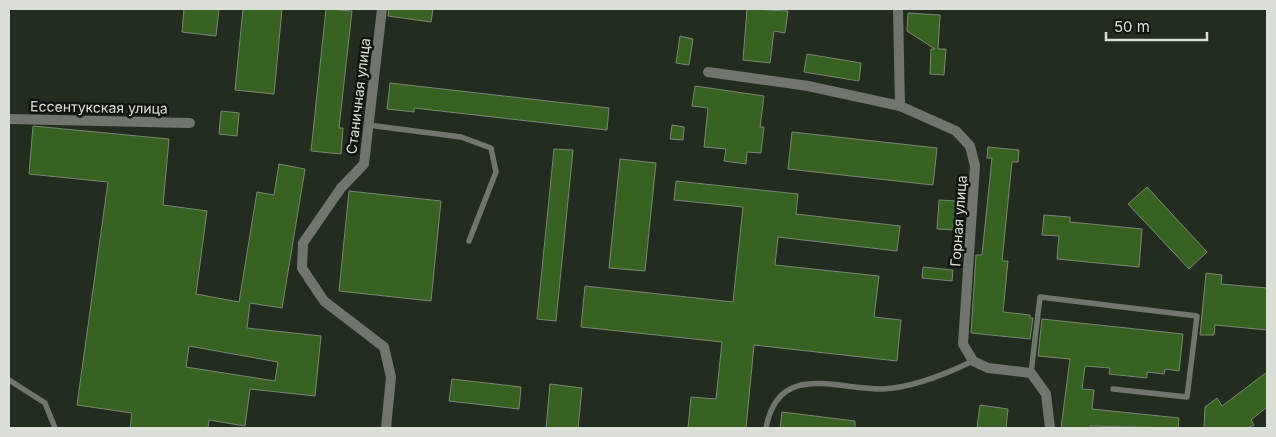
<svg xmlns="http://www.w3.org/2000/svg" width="1276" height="437" font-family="Inter,sans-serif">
  <rect width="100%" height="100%" fill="#232d1f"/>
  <path fill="#376221" stroke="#7a8675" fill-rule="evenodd" d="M 184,9 L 219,9 L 216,36 L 182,32 Z
    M 243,9 L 282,9 L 274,94 L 235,90 Z
    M 326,9 L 352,11 L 339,128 L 343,128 L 341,154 L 311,151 Z
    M 389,9 L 433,9 L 431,22 L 388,16 Z
    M 747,9 L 788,11 L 785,33 L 774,31 L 770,63 L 743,60 Z
    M 908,13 L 940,15 L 938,49 L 946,49 L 944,75 L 930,74 L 931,49 L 935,49 L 907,31 Z
    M 680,36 L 693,39 L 689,65 L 676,63 Z
    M 807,54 L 861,63 L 859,81 L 804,72 Z
    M 390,83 L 609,108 L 607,130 L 414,108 L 414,112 L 387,109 Z
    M 695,86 L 764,96 L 760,127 L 764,127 L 761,153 L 747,152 L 746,164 L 724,161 L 726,149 L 704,147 L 708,108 L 692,106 Z
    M 221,111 L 239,113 L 237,136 L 219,134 Z
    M 672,125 L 684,127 L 683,140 L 670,139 Z
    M 33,126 L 169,139 L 163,205 L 207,211 L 196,294 L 239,302 L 257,192 L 274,195 L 279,164 L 305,169 L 282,308 L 250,303 L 247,328 L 321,336 L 315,396 L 250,389 L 245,426 L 209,420 L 208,428 L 130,428 L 132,413 L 77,405 L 108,182 L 29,174 ZM 189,346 L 278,362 L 275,381 L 186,367 Z
    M 792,132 L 937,148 L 933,185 L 788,169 Z
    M 988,147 L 1019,150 L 1018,162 L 1012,162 L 1002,261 L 1008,261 L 1003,312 L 1030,315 L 1030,318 L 1033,318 L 1030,339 L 971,333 L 976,255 L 982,255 L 992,158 L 987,158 Z
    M 554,149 L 573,150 L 556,321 L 537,319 Z
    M 620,159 L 656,163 L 645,271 L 609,268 Z
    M 676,181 L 798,194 L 796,214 L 900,226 L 897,251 L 778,237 L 775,265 L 879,276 L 874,317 L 901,320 L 897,361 L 754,345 L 746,428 L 688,428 L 691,397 L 716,399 L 722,342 L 581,327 L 585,286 L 733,302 L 743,207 L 674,200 Z
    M 1147,187 L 1207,252 L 1189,269 L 1128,204 Z
    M 349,191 L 441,201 L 431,301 L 339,291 Z
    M 939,200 L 956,201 L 955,230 L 937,229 Z
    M 1044,215 L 1070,217 L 1070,222 L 1142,229 L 1139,267 L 1057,259 L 1059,236 L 1042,235 Z
    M 923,267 L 953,270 L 952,281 L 922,278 Z
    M 1206,273 L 1222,275 L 1221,284 L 1267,288 L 1267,330 L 1215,325 L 1214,335 L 1200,335 Z
    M 1042,319 L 1183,334 L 1179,371 L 1165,369 L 1164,374 L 1147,372 L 1147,378 L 1109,374 L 1110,368 L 1085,366 L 1082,389 L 1094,390 L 1092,409 L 1179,418 L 1178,428 L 1090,426 L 1090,428 L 1061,428 L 1070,359 L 1038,356 Z
    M 1267,372 L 1267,407 L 1251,420 L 1254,425 L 1247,428 L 1204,428 L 1205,407 L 1217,398 L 1222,406 Z
    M 452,379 L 521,387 L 519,409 L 449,401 Z
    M 550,384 L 582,388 L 578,428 L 546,428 Z
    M 980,405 L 1008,409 L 1006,428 L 977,428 Z
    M 782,412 L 855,421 L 855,428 L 780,428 Z"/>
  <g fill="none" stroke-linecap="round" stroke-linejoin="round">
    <path stroke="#70756e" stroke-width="5.5" d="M 368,125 L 461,137 L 491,148 L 496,172 L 469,241
      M 1031,373 L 1040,297 L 1197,316 L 1187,397 L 1113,389
      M 9,380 L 45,403 L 55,428
      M 766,428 C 778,362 834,389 882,389 C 913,388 946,374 973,361"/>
    <path stroke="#70756e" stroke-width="10" d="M 382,9 L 364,164 L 341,188 L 303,243 L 302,268 L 324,301 L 384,347 L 391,377 L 386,428
      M 898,9 L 900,106
      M 708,72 L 808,86 L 900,106 L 956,131 L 970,146 L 975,166 L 963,344 L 973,361 L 988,368 L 1031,373 L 1046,394 L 1050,428
      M 9,119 L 190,123"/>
  </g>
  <g text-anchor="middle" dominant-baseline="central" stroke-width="5" stroke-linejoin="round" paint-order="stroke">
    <g font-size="14" fill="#dae0d7" stroke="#10140e">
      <text transform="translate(358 96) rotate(-83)">Станичная улица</text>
      <text transform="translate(99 107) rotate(1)">Ессентукская улица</text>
      <text transform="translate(958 221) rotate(-86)">Горная улица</text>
    </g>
  </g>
  <rect width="1276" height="437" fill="none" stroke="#dae0d7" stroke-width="20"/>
  <path d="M1106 32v8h101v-8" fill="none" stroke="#dae0d7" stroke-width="2.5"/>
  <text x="1114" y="32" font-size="15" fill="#dae0d7" stroke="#10140e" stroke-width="4" paint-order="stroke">50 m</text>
</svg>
